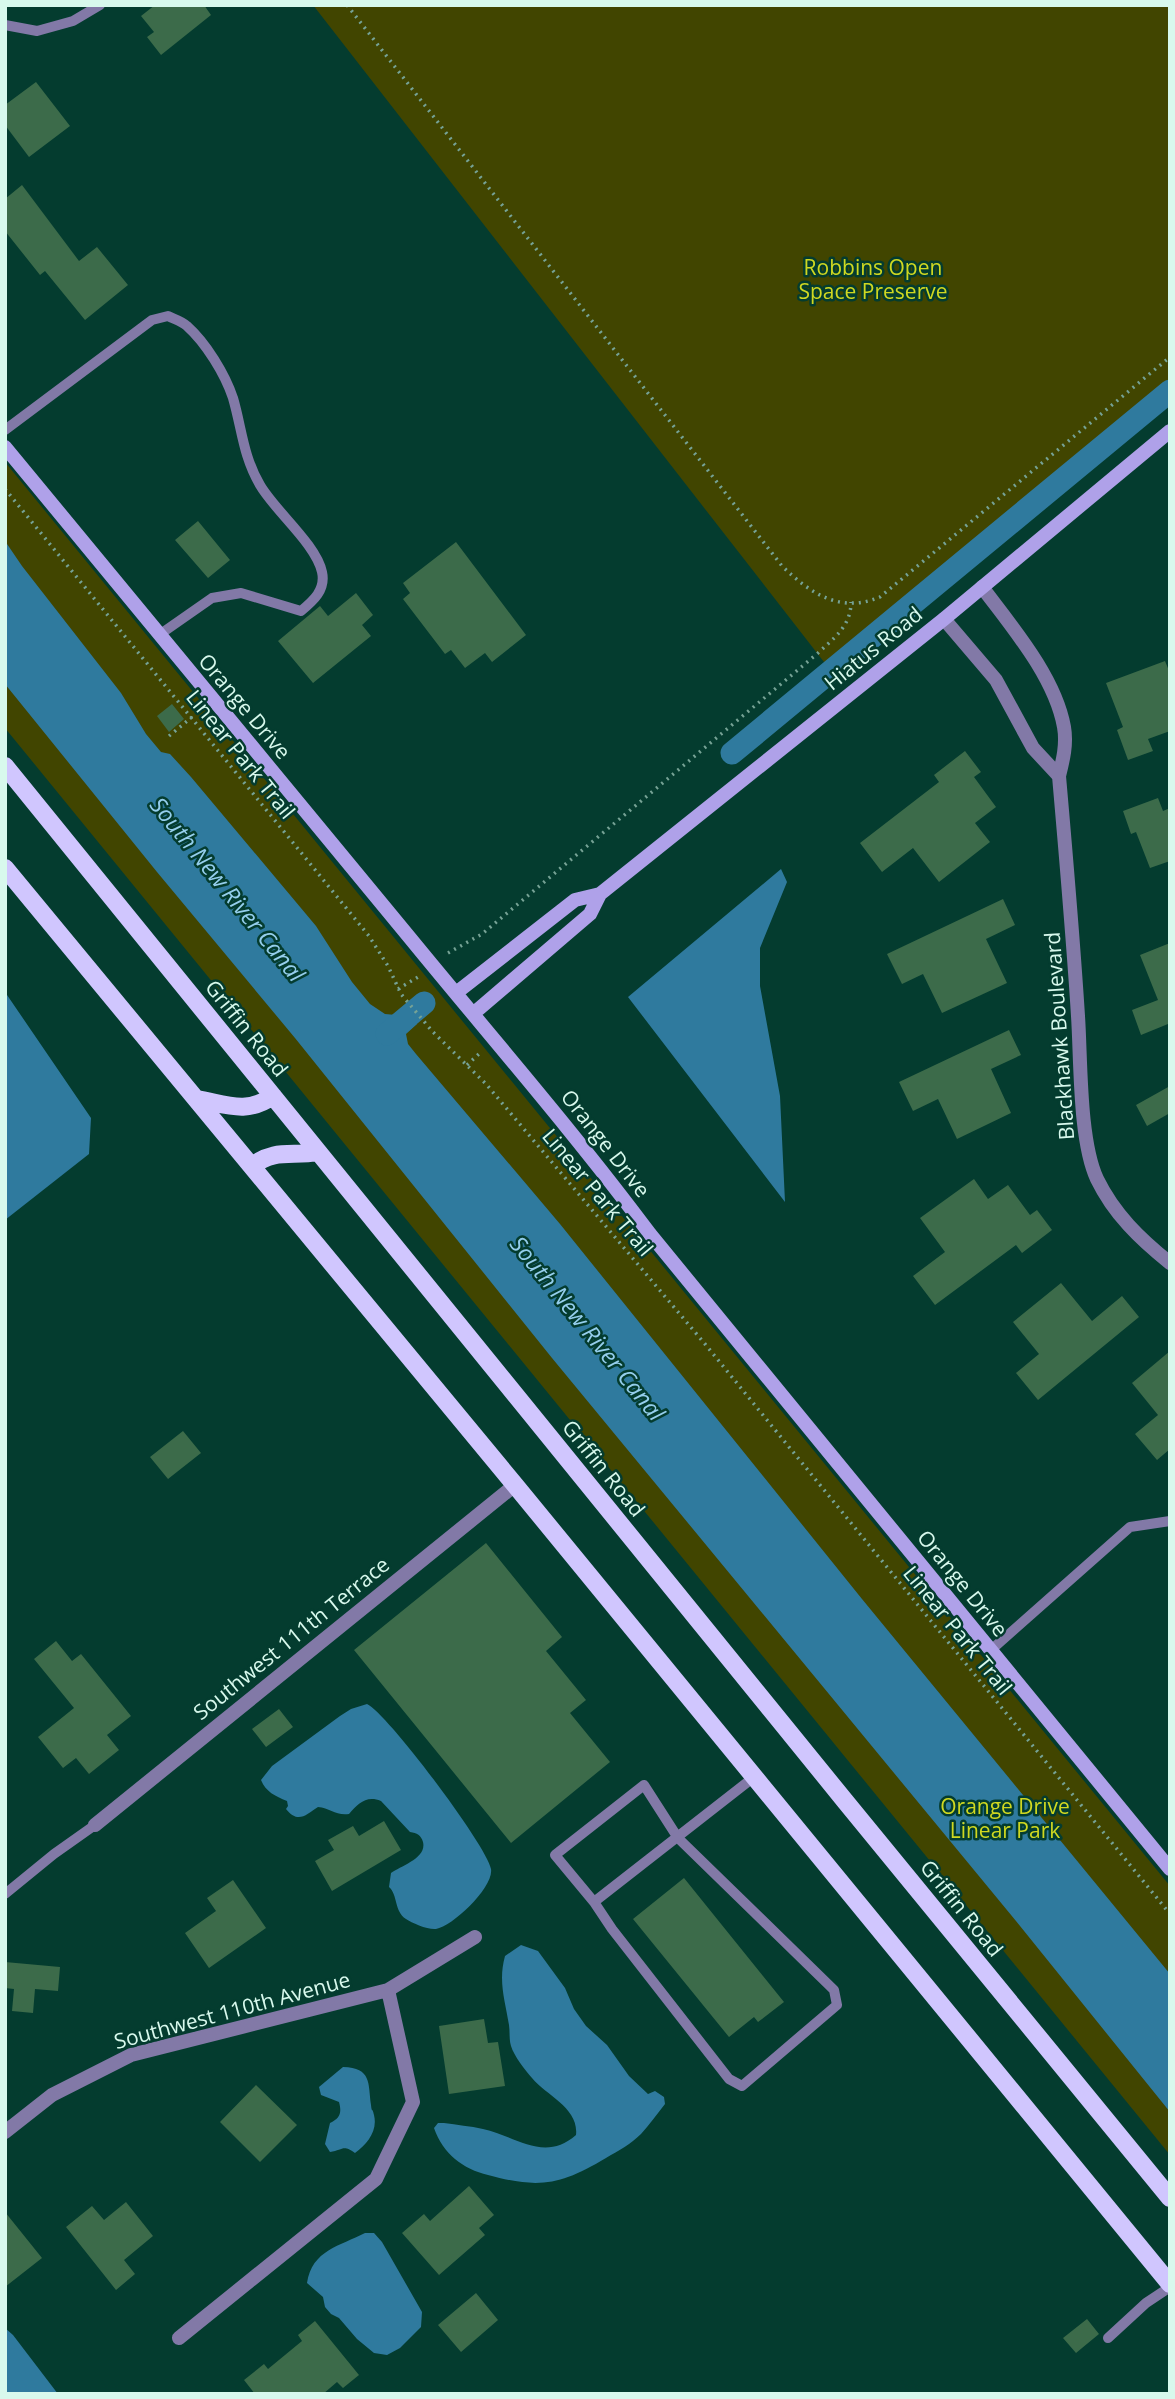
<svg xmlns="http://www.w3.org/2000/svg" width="1175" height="2399" font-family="'Open Sans',sans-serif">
  <rect width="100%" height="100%" fill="#043c2f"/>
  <path fill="#414500" d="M 313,5 L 1170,5 L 1170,388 L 831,671 Z
    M 5,462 L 1170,1886 L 1170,2155 L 5,728 Z"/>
  <path fill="#2f7a9e" d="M 5,541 L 22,566 L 121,693 L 146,734 L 161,752 L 170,754 L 191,777 L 316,926 L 352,982 L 370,1004 L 385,1014 L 396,1015 L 404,1008 L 417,1024 L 406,1034 L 408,1044 L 416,1054 L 560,1224 L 862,1599 L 1170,1974 L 1170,2112 L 1016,1921 L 552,1358 L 295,1038 L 157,872 L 5,684 Z
    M 781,869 L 787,882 L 760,948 L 760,986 L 780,1096 L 785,1202 L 628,997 Z
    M 5,992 L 91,1118 L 89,1154 L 5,1220 Z
    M 367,1704 C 387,1713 487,1846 491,1869 C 494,1887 453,1926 436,1929 C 428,1930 412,1923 406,1919 C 394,1911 398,1895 389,1887 L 391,1873 C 401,1866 427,1858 423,1842 C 421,1835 417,1833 410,1832 L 381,1801 C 366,1795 358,1804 349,1814 C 336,1816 330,1808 318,1807 C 306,1815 298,1824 286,1809 L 288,1806 L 287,1801 C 275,1796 266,1792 261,1780 L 272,1766 L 340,1716 L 351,1709 Z
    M 521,1945 L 538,1951 L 565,1988 L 574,2009 L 586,2026 L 607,2045 L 629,2076 L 648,2094 L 655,2091 L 664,2097 L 665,2104 C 657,2114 649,2125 641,2134 C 631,2144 618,2151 606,2158 C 561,2185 539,2189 488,2175 C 463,2169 443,2154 434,2128 L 438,2123 L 444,2123 C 457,2125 470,2126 483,2129 C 516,2136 544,2163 576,2135 C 579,2108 547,2096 532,2078 C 525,2070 514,2056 511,2046 C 509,2040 510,2032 509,2025 C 505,2000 498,1981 505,1956 Z
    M 343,2067 C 372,2068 368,2083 371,2105 C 372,2114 372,2106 374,2115 C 378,2131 367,2144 355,2153 C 343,2144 343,2150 330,2152 L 325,2144 L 330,2123 C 340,2118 342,2113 339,2102 L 321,2095 L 319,2087 Z
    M 365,2233 L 374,2233 L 382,2242 L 422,2312 L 421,2327 L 400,2348 L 387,2355 L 374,2353 L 357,2339 L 339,2318 L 331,2314 L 325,2307 L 323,2297 L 307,2283 C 312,2250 340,2246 365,2233 Z
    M 5,2328 L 13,2335 L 58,2394 L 5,2394 Z"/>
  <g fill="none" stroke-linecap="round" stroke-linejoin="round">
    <path stroke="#2f7a9e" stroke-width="23" d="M 732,753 L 1170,391
      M 387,1034 L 424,1003"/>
  </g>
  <path fill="#3c6b4a" d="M 155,5 L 204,5 L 211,15 L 161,55 L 147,37 L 154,32 L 141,16 Z
    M 36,82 L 70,126 L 29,157 L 5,125 L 5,105 Z
    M 22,185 L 79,261 L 97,247 L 128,285 L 85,320 L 45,271 L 40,275 L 5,231 L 5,199 Z
    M 198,521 L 230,560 L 208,578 L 175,540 Z
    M 456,542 L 526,635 L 492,662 L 485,653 L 465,668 L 451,650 L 445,654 L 403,599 L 410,593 L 403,583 Z
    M 356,593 L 373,615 L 362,625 L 371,636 L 313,683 L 278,641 L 320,606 L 328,616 Z
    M 1165,661 L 1170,673 L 1170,731 L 1148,739 L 1153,751 L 1128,760 L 1117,730 L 1123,727 L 1106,683 Z
    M 172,704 L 184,719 L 169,732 L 157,716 Z
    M 965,751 L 981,772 L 974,777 L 996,807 L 975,823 L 990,842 L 939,882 L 913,848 L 882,872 L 860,843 L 939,782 L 934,775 Z
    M 1158,798 L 1163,811 L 1170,808 L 1170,861 L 1150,868 L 1136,832 L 1131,834 L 1123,811 Z
    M 1003,899 L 1015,925 L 986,939 L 1007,983 L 942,1013 L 923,974 L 902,984 L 887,954 Z
    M 1170,943 L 1170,1027 L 1168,1024 L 1141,1035 L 1132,1010 L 1158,1000 L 1140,955 Z
    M 1009,1030 L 1021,1055 L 991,1069 L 1011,1113 L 957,1139 L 938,1099 L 913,1111 L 899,1082 Z
    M 1170,1086 L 1170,1113 L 1147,1126 L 1136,1105 Z
    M 974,1179 L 988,1199 L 1008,1185 L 1030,1215 L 1037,1210 L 1052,1230 L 1022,1253 L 1016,1245 L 935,1305 L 913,1276 L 945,1252 L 920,1218 Z
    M 1061,1283 L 1092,1321 L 1122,1296 L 1139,1317 L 1038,1400 L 1016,1373 L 1039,1354 L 1013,1322 Z
    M 1170,1351 L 1170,1449 L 1157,1460 L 1135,1434 L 1158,1415 L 1132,1383 Z
    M 183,1431 L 201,1453 L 168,1479 L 150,1457 Z
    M 486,1543 L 562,1637 L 546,1651 L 586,1700 L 570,1713 L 610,1762 L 511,1843 L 354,1650 Z
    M 56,1641 L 72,1661 L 81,1654 L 131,1716 L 107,1735 L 119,1750 L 89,1774 L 76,1758 L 63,1768 L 38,1737 L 74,1708 L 34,1659 Z
    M 279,1709 L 293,1727 L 266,1747 L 252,1729 Z
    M 384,1821 L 401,1850 L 332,1891 L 315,1861 L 334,1850 L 328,1840 L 353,1826 L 359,1836 Z
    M 684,1878 L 784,2002 L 758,2022 L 754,2017 L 729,2037 L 633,1919 Z
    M 233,1880 L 266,1928 L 209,1968 L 185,1933 L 216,1911 L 207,1898 Z
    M 5,1962 L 60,1967 L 58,1991 L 35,1989 L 33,2013 L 12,2011 L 14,1989 L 5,1988 Z
    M 484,2019 L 488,2043 L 498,2042 L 505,2086 L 449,2094 L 439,2026 Z
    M 256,2085 L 297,2125 L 260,2162 L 220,2122 Z
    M 469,2186 L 494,2215 L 479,2228 L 485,2235 L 439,2275 L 402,2233 L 424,2214 L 430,2221 Z
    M 126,2202 L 153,2236 L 124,2260 L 135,2274 L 116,2290 L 66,2227 L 92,2206 L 104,2220 Z
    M 5,2212 L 42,2258 L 5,2287 Z
    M 476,2293 L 498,2320 L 461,2352 L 438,2325 Z
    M 1087,2319 L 1099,2334 L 1076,2353 L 1063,2338 Z
    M 315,2321 L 359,2375 L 343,2388 L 337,2382 L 323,2394 L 255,2394 L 244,2380 L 264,2364 L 268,2369 L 302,2341 L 298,2335 Z"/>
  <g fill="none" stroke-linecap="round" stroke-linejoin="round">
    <path stroke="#76a295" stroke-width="3.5" stroke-dasharray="2 5" stroke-linecap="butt" d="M 347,5 L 782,566 C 810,593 840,614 880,597 L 1170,357
      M 5,489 L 369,936 L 388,966 L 401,994 L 432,1031 L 486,1084 L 705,1344 L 1170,1914
      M 169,736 L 192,717
      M 448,953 L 482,934 L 818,653 C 834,638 851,626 851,602
      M 398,989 L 418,977
      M 467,1065 L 481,1052"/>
    <path stroke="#8279a7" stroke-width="10" d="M 5,25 L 37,31 L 73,21 L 100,5
      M 5,430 L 152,320 L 168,316 C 174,319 182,321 187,326 C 206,343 225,374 233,398 C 242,429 243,456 260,485 C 275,511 316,544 322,572 C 326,590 313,601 301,611 L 241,593 L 212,598 L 159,635
      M 991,1650 L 1130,1527 L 1170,1521
      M 5,1894 L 54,1854 L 95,1825
      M 594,1902 L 555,1855 L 644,1785 L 678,1838 L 834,1990 L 837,2005 L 742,2086 L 729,2079 L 612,1929 L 594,1902 L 754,1777
      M 1108,2338 L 1146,2303 L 1170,2287"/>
    <path stroke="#8279a7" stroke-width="14" d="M 982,587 C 1012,627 1055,677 1064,727 C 1067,744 1063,760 1059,776 C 1066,856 1073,936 1078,1016 C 1081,1061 1079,1140 1097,1179 C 1114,1214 1140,1239 1170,1263
      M 944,619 L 996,680 L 1033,748 L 1059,776
      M 95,1825 L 515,1485
      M 5,2132 L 52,2095 L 131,2055 L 388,1990 L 475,1937
      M 179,2338 L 376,2179 L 413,2102 L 388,1990"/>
    <path stroke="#afa1e9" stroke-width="14" d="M 5,447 C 140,611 275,775 410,938 C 491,1037 574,1132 650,1234 L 1170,1869
      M 456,993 L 575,900 L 600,894
      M 474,1013 L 590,914 L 600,894 L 944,619 L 1170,431"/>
    <path stroke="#d0c6fe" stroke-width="18" d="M 5,766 L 845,1801 L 1170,2198
      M 5,868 L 515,1485 L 1170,2284
      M 196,1099 C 226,1104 246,1115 273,1096
      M 252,1166 C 276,1148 292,1157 318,1152"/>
  </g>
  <g text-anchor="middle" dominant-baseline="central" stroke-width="5" stroke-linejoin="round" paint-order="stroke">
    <g font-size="21" fill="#cfd821" stroke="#043c2f">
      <text x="873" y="267">Robbins Open<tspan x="873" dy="24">Space Preserve</tspan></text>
      <text x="1005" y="1806">Orange Drive<tspan x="1005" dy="24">Linear Park</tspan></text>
    </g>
    <g font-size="21" fill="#d8f9ed" stroke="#043c2f">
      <text transform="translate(873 648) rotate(-39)">Hiatus Road</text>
      <text transform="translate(245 706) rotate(50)">Orange Drive</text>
      <text transform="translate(241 754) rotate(51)">Linear Park Trail</text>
      <text transform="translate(247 1028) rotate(51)">Griffin Road</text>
      <text transform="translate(1059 1036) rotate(-94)">Blackhawk Boulevard</text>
      <text transform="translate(606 1143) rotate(52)">Orange Drive</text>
      <text transform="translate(598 1192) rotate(50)">Linear Park Trail</text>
      <text transform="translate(604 1468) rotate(51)">Griffin Road</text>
      <text transform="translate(963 1583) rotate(51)">Orange Drive</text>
      <text transform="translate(958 1630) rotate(51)">Linear Park Trail</text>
      <text transform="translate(291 1638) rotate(-39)">Southwest 111th Terrace</text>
      <text transform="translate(962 1908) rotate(51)">Griffin Road</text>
      <text transform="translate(232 2010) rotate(-15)">Southwest 110th Avenue</text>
    </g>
    <g font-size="23" font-style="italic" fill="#95ceed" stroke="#043c2f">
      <text transform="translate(228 889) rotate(51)">South New River Canal</text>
      <text transform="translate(588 1328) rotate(51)">South New River Canal</text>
    </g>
  </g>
  <rect width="1175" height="2399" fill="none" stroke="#d8f9ed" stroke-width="14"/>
</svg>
